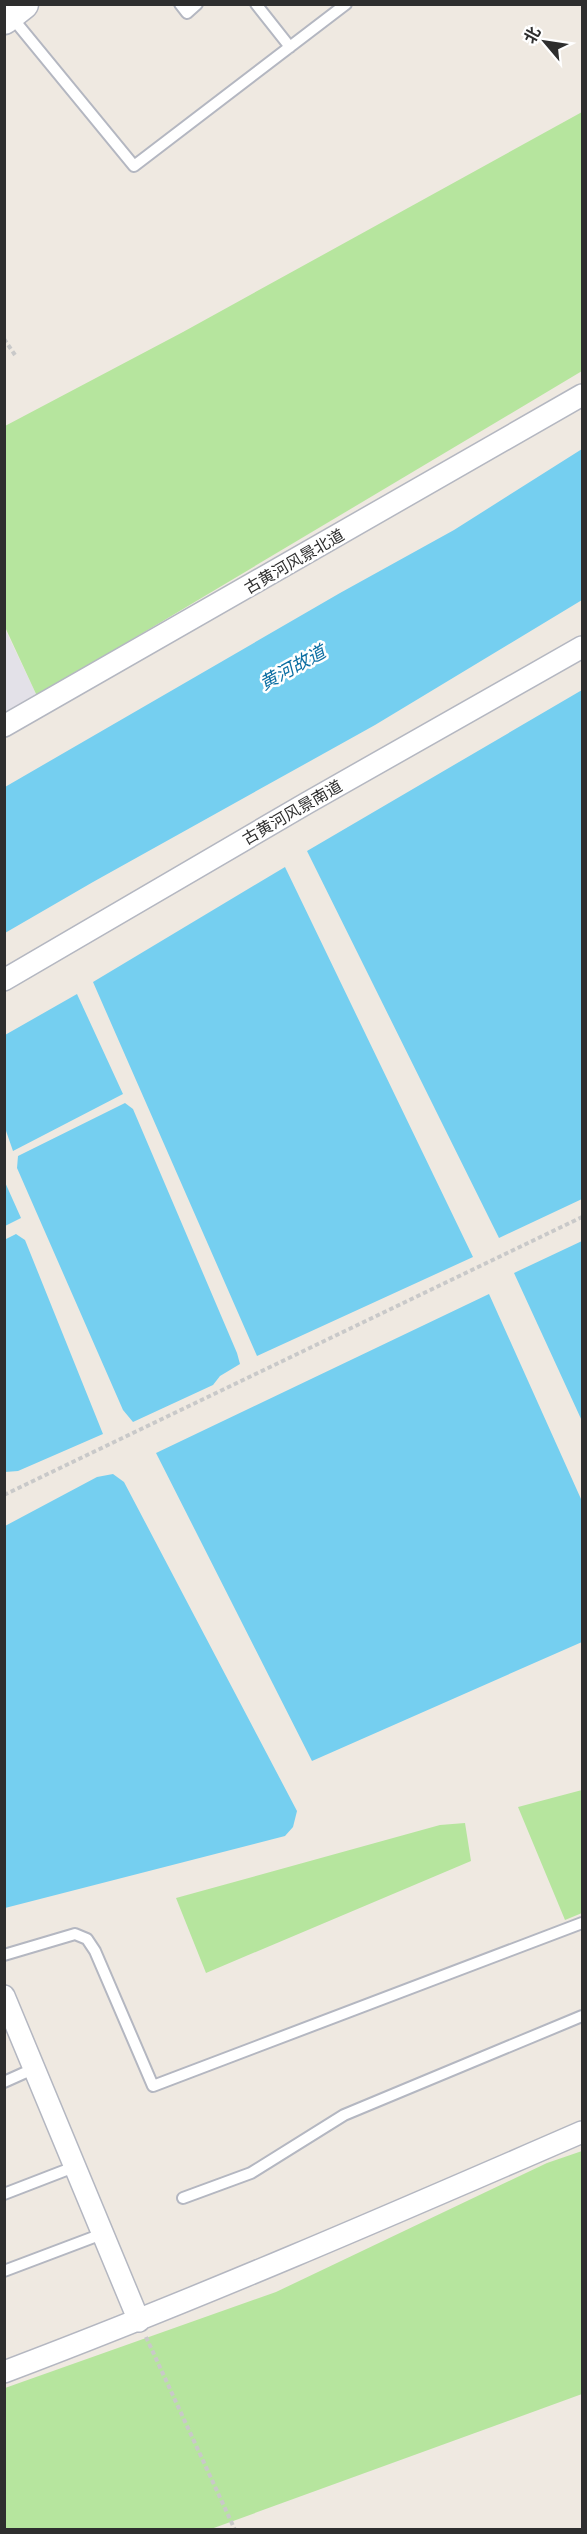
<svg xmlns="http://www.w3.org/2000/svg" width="587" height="2534" font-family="Manrope,'Noto Sans SC',sans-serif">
  <rect width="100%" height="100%" fill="#efe9e1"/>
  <path fill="#e3e1e8" d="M 4,627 L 37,696 L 4,714 Z"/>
  <path fill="#b6e59e" d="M 582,112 L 582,371 L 37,696 L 5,627 L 5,426 L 183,332 Z
    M 582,1790 L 582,1913 L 565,1920 L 518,1807 Z
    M 465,1823 L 471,1861 L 206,1973 L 176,1898 L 440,1825 Z
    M 582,2151 L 582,2394 L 211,2529 L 5,2529 L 5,2388 L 276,2292 L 547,2163 Z"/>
  <path fill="#75cff0" d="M 582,449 L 582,600 L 375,725 L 93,882 L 5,933 L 5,787 L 340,593 L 454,530 Z
    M 582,690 L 582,1199 L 499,1238 L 307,851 Z
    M 285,867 L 473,1257 L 257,1356 L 93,982 Z
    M 77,994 L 123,1094 L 13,1151 L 5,1128 L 5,1035 Z
    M 125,1103 L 133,1109 L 237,1353 L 240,1364 L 220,1376 L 213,1385 L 133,1422 L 123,1410 L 17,1168 L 18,1156 Z
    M 4,1180 L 21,1218 L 5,1226 L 4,1226 Z
    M 16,1234 L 25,1240 L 103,1434 L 18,1471 L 5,1472 L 4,1240 Z
    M 582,1241 L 582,1421 L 514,1273 Z
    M 489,1294 L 581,1499 L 582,1642 L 312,1761 L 156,1453 Z
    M 113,1474 L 124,1482 L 297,1811 L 293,1827 L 285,1836 L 5,1908 L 5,1526 L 97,1477 Z"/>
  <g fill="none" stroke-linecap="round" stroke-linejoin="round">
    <defs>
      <path id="service" d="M 180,4 L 187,13 L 197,4
        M 256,4 L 290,47
        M 10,15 L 134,166 L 346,4
        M 4,1955 L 75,1934 L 87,1939 L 95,1951 L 153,2086 L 582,1923
        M 4,2082 L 33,2069
        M 4,2194 L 74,2167
        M 183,2198 L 251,2173 L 344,2115 L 582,2016
        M 4,2271 L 102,2234"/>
      <path id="minor" d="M 4,726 L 582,395
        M 4,980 L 307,803 L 582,647
        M 4,1996 L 139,2321
        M 4,2372 C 200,2298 391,2215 582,2132"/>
      <path id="secondary" d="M 4,19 L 23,4"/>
    </defs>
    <use href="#service" stroke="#b4b7c1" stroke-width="14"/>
    <use href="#minor" stroke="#b4b7c1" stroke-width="24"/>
    <use href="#secondary" stroke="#b4b7c1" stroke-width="33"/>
    <path stroke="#c9c9c9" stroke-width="4" stroke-dasharray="4.5 3" stroke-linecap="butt" d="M 4,339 L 15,355
      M 4,1495 L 582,1217
      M 146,2337 L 235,2530"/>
    <use href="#service" stroke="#fff" stroke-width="10"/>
    <use href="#minor" stroke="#fff" stroke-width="21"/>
    <use href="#secondary" stroke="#fff" stroke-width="30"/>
  </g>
  <g text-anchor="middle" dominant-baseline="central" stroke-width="5" stroke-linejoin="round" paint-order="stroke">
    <g font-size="16" fill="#2e2e2e" stroke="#fff">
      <text transform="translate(294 561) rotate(-30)">古黄河风景北道</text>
      <text transform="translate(292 812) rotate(-30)">古黄河风景南道</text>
    </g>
    <g font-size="18" font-style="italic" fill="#0d6fa3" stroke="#fff">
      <text transform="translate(292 667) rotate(-29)">黄河故道</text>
    </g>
  </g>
  <rect width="587" height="2534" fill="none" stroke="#2e2e2e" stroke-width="12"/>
  <g transform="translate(545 42) rotate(299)" stroke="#ffffff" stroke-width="4.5" paint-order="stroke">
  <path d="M0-4.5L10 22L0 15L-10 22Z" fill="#2e2e2e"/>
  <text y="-9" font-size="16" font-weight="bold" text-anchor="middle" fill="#2e2e2e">北</text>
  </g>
</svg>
